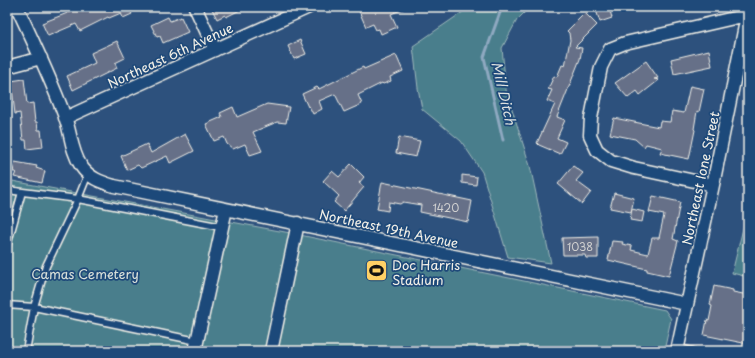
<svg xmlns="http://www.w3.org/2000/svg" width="755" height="358" font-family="'Playpen Sans',sans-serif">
  <rect width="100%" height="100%" fill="#2d517d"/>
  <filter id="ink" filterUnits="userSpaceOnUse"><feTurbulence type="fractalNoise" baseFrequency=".025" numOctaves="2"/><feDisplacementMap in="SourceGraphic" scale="8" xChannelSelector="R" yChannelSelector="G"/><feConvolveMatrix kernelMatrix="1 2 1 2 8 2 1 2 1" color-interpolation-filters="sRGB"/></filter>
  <g filter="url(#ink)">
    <path fill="#497e8c" stroke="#9eb8ba" d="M 470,7 L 530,7 L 517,20 L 502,48 L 506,90 L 530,166 L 551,263 L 508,257 L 482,172 L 461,141 L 422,109 L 418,88 L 413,46 Z
      M 7,180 L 285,232 L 665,310 L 671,319 L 664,351 L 7,351 Z
      M 748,208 L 748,277 L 732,273 Z"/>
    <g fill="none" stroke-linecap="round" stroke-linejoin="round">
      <path stroke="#8fa9c1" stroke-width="3" d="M 502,7 L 484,57 L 503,140"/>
    </g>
    <path fill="#666f88" stroke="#f4f1e8" d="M 68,7 L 79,7 L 82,12 L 92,7 L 95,7 L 97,10 L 104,7 L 133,7 L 129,9 L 132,14 L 123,18 L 121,13 L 109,18 L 108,17 L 80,31 L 76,24 L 48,36 L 42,23 L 70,12 Z
      M 211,7 L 246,7 L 226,17 L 225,15 L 217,19 Z
      M 368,7 L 408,7 L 391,14 L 397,27 L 381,34 L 379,29 L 376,30 L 373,24 L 366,27 L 359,11 Z
      M 595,7 L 609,7 L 612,18 L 600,22 Z
      M 585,13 L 597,25 L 575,47 L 582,48 L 580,59 L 557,117 L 565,120 L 557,138 L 566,142 L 560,154 L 539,145 L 537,143 L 555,104 L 547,101 L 552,90 L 548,89 L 554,76 L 557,77 L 562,65 L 565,66 L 570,40 L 569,33 L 567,31 Z
      M 168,17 L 170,21 L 181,17 L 188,32 L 163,43 L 160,36 L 157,37 L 151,25 Z
      M 300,40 L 306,54 L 294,59 L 288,46 Z
      M 117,41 L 125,58 L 115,63 L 117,68 L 73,90 L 67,76 L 95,63 L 91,53 Z
      M 709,50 L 712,66 L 674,74 L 671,59 Z
      M 396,55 L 403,71 L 390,77 L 391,81 L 383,84 L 382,83 L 358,95 L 362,104 L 344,112 L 335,94 L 319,101 L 322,109 L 313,114 L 309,106 L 308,107 L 302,94 L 317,87 L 319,89 L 363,67 L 364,69 Z
      M 646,61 L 658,78 L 654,79 L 659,80 L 640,95 L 637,91 L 628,98 L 615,83 Z
      M 24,79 L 27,104 L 33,103 L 35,122 L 37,122 L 38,130 L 41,130 L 43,147 L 27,149 L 26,140 L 23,140 L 20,113 L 15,114 L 11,81 Z
      M 690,86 L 704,89 L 699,112 L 697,111 L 694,129 L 695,130 L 689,159 L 660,153 L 662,148 L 646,144 L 644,147 L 635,139 L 610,134 L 614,118 L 659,127 L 660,121 L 670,122 L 672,111 L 684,113 Z
      M 267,104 L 289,107 L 286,123 L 277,122 L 253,132 L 262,151 L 250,155 L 245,144 L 233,149 L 227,144 L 224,137 L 214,141 L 206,124 L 222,117 L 220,113 L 233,107 L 237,117 Z
      M 185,134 L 194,151 L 170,163 L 167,156 L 141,168 L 138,165 L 127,170 L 121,156 L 147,144 L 151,153 Z
      M 399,137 L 420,141 L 416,157 L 396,153 Z
      M 15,162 L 37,166 L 36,168 L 45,171 L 42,183 L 14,177 L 16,172 L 13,172 Z
      M 351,164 L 364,177 L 359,183 L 364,187 L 344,211 L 334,202 L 339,196 L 323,181 L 332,171 L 339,177 Z
      M 573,166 L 583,173 L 576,181 L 591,192 L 582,204 L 558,184 Z
      M 462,175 L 477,177 L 476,185 L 462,183 Z
      M 382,182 L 472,201 L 468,222 L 420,212 L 421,205 L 403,202 L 400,204 L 389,202 L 388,211 L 377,209 Z
      M 614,193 L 634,198 L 631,212 L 610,208 Z
      M 653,196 L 680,202 L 673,239 L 678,241 L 669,276 L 647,271 L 647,269 L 608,260 L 612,241 L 623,242 L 622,244 L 632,246 L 631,250 L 648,254 L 652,238 L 659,238 L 664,215 L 649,212 Z
      M 632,209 L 644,212 L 642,222 L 630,220 Z
      M 598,237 L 598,258 L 586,258 L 585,255 L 563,255 L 562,238 Z
      M 714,286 L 733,290 L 733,292 L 748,295 L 748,344 L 704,335 L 707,320 L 709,321 L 712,306 L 710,305 Z"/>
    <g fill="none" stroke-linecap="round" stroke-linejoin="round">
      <defs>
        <path id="lane" d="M 7,190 L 78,199 L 222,227
          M 7,246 L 22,192
          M 7,305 L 34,307 L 197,341
          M 678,348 L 693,351
          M 26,351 L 34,307 L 46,266 L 78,199 L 88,174"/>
        <path id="street" d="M 17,7 C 34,43 51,79 65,117 C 71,133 71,151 81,166 C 89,178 101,182 114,186 L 687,304
          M 195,7 L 215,50
          M 7,67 L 41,58
          M 65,118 L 309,7
          M 713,185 L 634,168 L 611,161 L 597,150 L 590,135 L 591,118 L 601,67 L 610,49 L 625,43 L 747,15
          M 195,351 L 226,209
          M 271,351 L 298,223
          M 677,351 L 713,185 L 748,11"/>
      </defs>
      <use href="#lane" stroke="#f4f1e8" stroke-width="9"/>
      <use href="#street" stroke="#f4f1e8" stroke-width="15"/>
      <use href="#lane" stroke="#1f4a7a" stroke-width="6"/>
      <use href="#street" stroke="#1f4a7a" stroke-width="12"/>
    </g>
  </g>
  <defs>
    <symbol id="stadium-square" viewBox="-11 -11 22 22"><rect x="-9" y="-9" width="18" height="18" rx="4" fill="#ffd166" stroke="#1f4a7a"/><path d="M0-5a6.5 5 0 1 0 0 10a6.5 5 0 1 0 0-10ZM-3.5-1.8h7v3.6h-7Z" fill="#111"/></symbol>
  </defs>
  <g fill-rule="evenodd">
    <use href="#stadium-square" x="364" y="258" width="25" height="25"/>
  </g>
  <g text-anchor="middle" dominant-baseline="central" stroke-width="3.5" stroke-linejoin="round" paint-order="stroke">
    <g font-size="11" fill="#d0d0d0">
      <text x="446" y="207">1420</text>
      <text x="580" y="246">1038</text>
    </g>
    <g font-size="13" fill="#f4f1e8" stroke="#1f4a7a">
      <text transform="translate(170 55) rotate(-25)">Northeast 6th Avenue</text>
      <text transform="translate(700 178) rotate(-78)">Northeast Ione Street</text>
      <text transform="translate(389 228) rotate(12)">Northeast 19th Avenue</text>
    </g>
    <g font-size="13" fill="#f4f1e8" stroke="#1f4a7a" text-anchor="start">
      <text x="392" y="264">Doc Harris<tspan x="392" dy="15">Stadium</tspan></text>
    </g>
    <g font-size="13" fill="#dae0da" stroke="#1f4a7a">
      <text x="85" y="273">Camas Cemetery</text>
    </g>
    <g font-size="14" font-style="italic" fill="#dbdfde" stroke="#1f4a7a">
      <text transform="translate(504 93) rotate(77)">Mill Ditch</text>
    </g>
  </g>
  <rect width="755" height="358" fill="none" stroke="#1f4a7a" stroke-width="24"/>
  <rect x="12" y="12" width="731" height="334" fill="none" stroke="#f4f1e8" stroke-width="1.5" filter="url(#ink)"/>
</svg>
